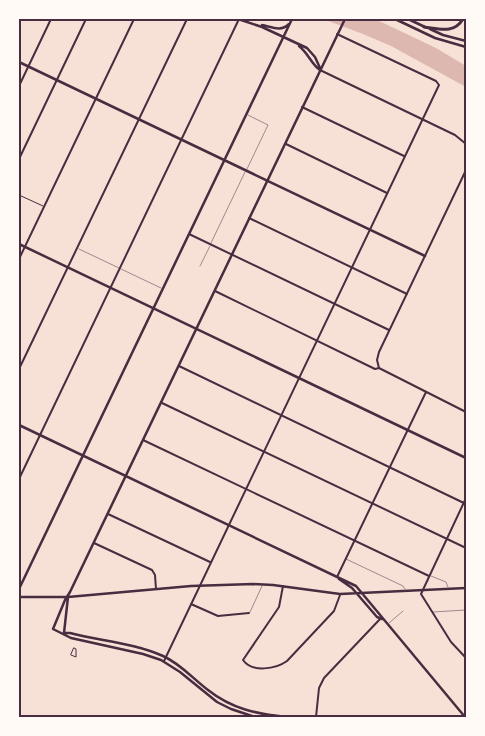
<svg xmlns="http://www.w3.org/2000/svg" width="485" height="736" font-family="Overpass,sans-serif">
  <rect width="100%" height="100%" fill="#f7e1d7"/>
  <path fill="#dcb8b0" d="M 323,19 L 375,19 L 436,48 L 466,66 L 466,87 L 391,46 L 363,34 Z"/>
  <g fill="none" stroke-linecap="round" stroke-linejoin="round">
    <path stroke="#4a2c40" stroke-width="0.5" d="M 247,169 L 268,125 L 248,115
      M 211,243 L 245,172
      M 79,249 L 119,268
      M 200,266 L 210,246
      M 121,269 L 161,288
      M 346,559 L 403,586 L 405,589
      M 431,576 L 446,582 L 448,587
      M 250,612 L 262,586
      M 433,612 L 466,610
      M 389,623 L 403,611"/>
    <path stroke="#4a2c40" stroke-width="1" d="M 19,195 L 43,206
      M 74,648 L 76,649 L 76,657 L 71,655 Z"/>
    <path stroke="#4a2c40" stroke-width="2" d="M 320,70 L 455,135 L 466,144
      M 19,86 L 51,19
      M 302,107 L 404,156
      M 286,144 L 387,193
      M 19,159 L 86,19
      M 249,218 L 407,294
      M 189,234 L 389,330
      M 19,259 L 134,19
      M 215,291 L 375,369 L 379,368 L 466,412
      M 179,366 L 466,504
      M 379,368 L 377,360 L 379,352 L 466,170
      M 19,369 L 187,19
      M 162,403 L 466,548
      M 143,440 L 429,576
      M 19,479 L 239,19
      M 466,498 L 421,594 L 451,642 L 466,658
      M 108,514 L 210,562
      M 94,543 L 152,570 L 155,575 L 156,589
      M 337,577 L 426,392
      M 283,586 L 279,607 L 243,660 C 252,673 276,669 287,661 L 334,611 L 340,595
      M 19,599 L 19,602
      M 191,604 L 218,616 L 249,613
      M 164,661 L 439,85 L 436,81 L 337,34
      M 316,717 L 319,688 L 324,678 L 381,618"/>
    <path stroke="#4a2c40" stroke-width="2.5" d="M 19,62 L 425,256
      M 19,244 L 466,458"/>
    <path stroke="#4a2c40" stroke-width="2.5" d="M 238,19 L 262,27 L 307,48 L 315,57 L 320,68
      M 395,19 L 435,38 L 466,47
      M 408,19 L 425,27
      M 262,25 C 272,27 281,32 289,24
      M 430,29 L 443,35 L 466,41
      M 299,46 C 309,54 311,64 320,70
      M 19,425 L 356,586 L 465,717
      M 339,579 L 352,588 L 377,617 L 382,619
      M 19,589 L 292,19
      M 19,597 L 68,597 L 191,586 L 253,584 L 273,585 L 340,594 L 466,588
      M 64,633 L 70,633 C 101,641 134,643 163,656 C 181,664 193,679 208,690 C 232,709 257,714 286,717
      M 64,633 L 68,597
      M 255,717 L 231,709 L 217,702 L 180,672 L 161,660 L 143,654 L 71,638 L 53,629 L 65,600 L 70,592 L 345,19"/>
    <path stroke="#4a2c40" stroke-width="3" d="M 424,27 C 440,29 454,34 463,19"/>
  </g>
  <rect width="485" height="736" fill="none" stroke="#fffaf5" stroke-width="40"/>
  <rect x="20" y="20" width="445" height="696" fill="none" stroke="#4a2c40" stroke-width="2"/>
</svg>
